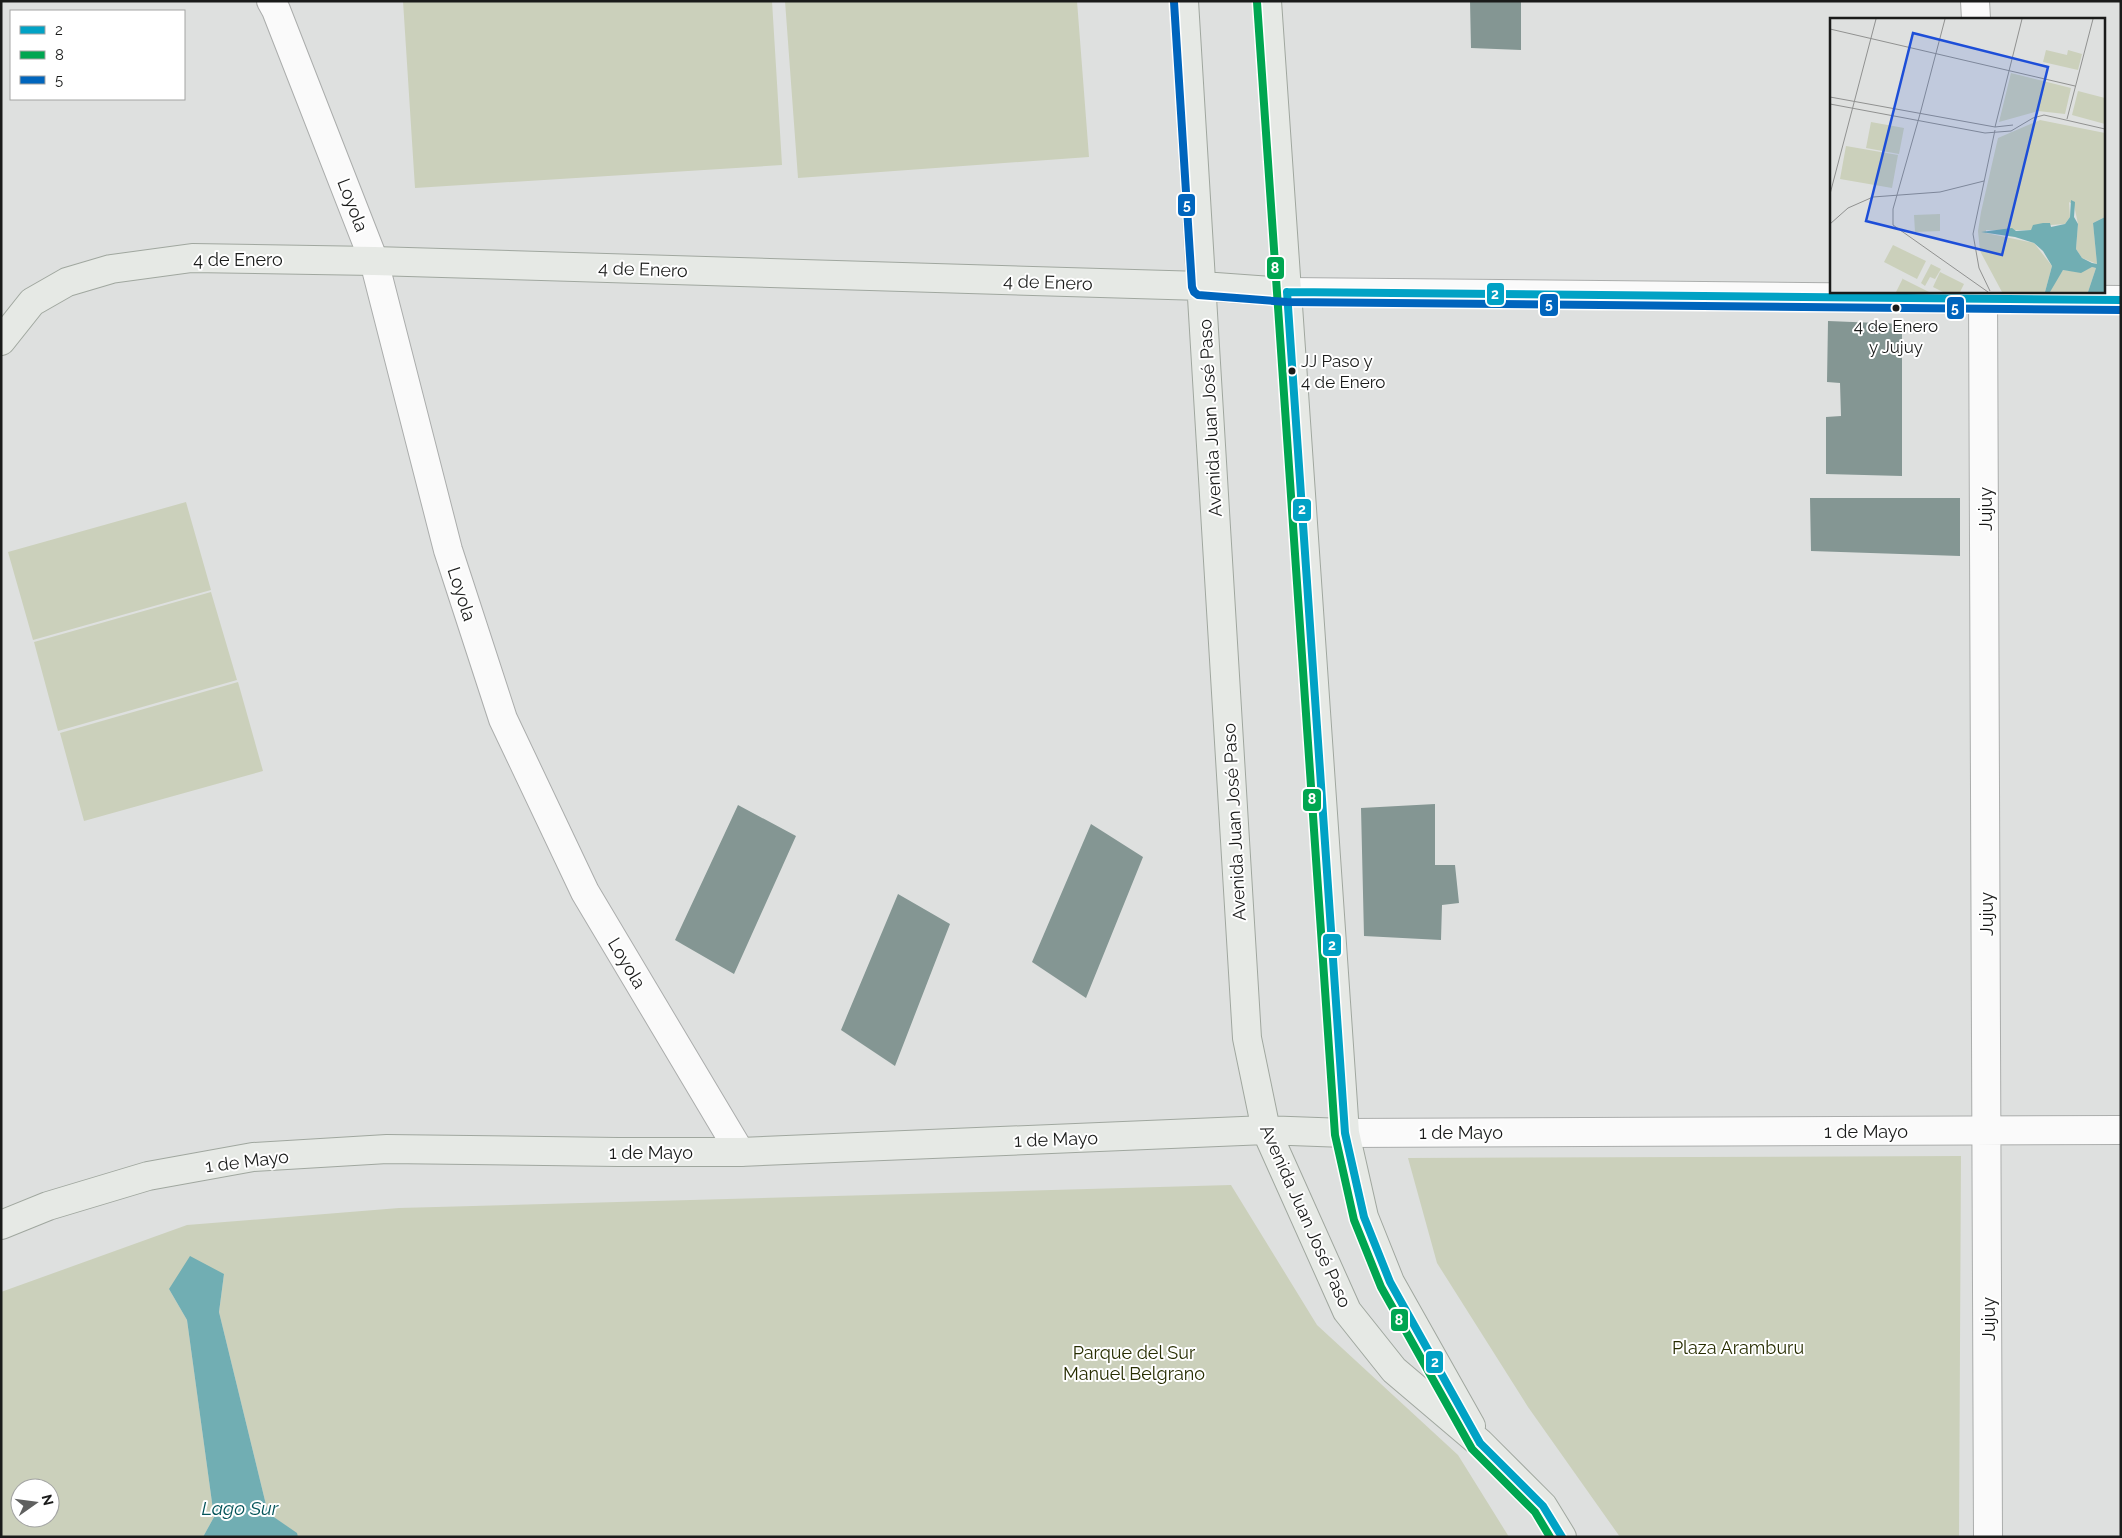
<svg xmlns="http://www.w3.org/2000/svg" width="2122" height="1538" font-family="Raleway,sans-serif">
  <rect width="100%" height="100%" fill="#dee0df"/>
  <path fill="#cbd0bb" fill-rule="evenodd" d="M 403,1 L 772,1 L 782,165 L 415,188 Z
    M 785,1 L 1077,1 L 1089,157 L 798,178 Z
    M 186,502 L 211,590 L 33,640 L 8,552 Z
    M 211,592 L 237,680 L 58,731 L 34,642 Z
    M 238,682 L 263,771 L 84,821 L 60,733 Z
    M 1961,1156 L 1959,1537 L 1620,1537 L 1528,1407 L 1437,1263 L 1408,1158 Z
    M 1231,1185 L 1317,1325 L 1458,1455 L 1509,1537 L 298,1537 L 296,1533 L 268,1513 L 219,1312 L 224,1274 L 169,1289 L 187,1320 L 214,1517 L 203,1537 L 1,1537 L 1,1292 L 187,1225 L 399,1208 ZM 20,1488 L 50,1488 L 50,1518 L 20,1518 Z"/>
  <path fill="#71aeb3" d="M 190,1256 L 224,1274 L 219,1312 L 268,1513 L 297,1533 L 298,1537 L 203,1537 L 214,1517 L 187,1320 L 169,1289 Z"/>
  <path fill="#849693" d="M 1470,1 L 1521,1 L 1521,50 L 1471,48 Z
    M 1828,321 L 1902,324 L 1902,476 L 1826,474 L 1826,417 L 1841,416 L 1840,383 L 1827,382 Z
    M 1810,498 L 1960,498 L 1960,556 L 1811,551 Z
    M 1435,804 L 1435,865 L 1455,865 L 1459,903 L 1442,905 L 1441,940 L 1364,936 L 1361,808 Z
    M 738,805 L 796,836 L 734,974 L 675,940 Z
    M 1091,824 L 1143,857 L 1086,998 L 1032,962 Z
    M 898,894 L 950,924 L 895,1066 L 841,1030 Z"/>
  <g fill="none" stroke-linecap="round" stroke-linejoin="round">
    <defs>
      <path id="minor" d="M 271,1 L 276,10 L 374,261 L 448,550 L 503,719 L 585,892 L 740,1152
        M 1975,1 L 1976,19
        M 1983,291 L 1988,1537
        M 1287,292 L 2121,300
        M 1345,1133 L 2121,1130"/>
      <path id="major" d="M 1184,1 L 1247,1038 L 1266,1130 L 1347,1311 L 1394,1370 L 1480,1443 L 1543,1506 L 1562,1537
        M 1267,1 L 1345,1133 L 1364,1217 L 1390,1282 L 1471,1426
        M 1,341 L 32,302 L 67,282 L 111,269 L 192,258 L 374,261 L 1202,286 L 1287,292
        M 1,1225 L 48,1206 L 148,1176 L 253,1157 L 387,1149 L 618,1152 L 740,1152 L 1266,1130 L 1345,1133"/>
    </defs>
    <use href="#minor" stroke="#abadac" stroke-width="30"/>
    <use href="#major" stroke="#a0a79f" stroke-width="30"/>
    <use href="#minor" stroke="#fafafa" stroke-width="28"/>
    <use href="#major" stroke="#e6e9e5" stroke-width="28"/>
    <defs>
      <path id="bus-1" d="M 1287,292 L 1345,1133 L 1364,1217 L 1390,1282 L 1480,1443 L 1543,1506 L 1562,1537
        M 1287,292 L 2121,300"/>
      <path id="bus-2" d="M 1257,2 L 1335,1135 L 1354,1220 L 1381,1287 L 1472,1449 L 1535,1512 L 1550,1537"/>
      <path id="bus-3" d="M 1174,2 L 1192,287 L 1194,292 L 1198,295 L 1287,302 L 2121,310"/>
    </defs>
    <use href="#bus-1" stroke="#fff" stroke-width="11"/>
    <use href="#bus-2" stroke="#fff" stroke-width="11"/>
    <use href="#bus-3" stroke="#fff" stroke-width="11"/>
    <use href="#bus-1" stroke="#01a2c5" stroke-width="8"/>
    <use href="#bus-2" stroke="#00a651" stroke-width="8"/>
    <use href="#bus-3" stroke="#0065bd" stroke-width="8"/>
  </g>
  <g fill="#1a1b1a" stroke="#fff" stroke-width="2">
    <circle cx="1896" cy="308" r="4.5"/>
    <circle cx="1292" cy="371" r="4.5"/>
  </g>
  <g text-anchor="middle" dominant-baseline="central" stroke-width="4" stroke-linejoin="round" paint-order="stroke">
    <g font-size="17" fill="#1a1b1a" stroke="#fff">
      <text x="1896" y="326">4 de Enero<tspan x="1896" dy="21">y Jujuy</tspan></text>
      <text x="1301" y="361" text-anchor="start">JJ Paso y<tspan x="1301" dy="21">4 de Enero</tspan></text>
    </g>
    <g font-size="18" fill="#1a1b1a" stroke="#fff">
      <text transform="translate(353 205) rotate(69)">Loyola</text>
      <text x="238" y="259">4 de Enero</text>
      <text transform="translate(643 269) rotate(2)">4 de Enero</text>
      <text transform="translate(1048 282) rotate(2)">4 de Enero</text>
      <text transform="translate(1210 418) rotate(-93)">Avenida Juan José Paso</text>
      <text transform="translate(1985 509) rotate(-90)">Jujuy</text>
      <text transform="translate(462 594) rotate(72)">Loyola</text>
      <text transform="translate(1234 822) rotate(-93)">Avenida Juan José Paso</text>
      <text transform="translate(1986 914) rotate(-90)">Jujuy</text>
      <text transform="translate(627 963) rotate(59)">Loyola</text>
      <text x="1866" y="1131">1 de Mayo</text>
      <text x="1461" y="1132">1 de Mayo</text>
      <text transform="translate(1056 1139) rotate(-2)">1 de Mayo</text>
      <text x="651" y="1152">1 de Mayo</text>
      <text transform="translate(247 1161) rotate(-7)">1 de Mayo</text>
      <text transform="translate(1306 1216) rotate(66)">Avenida Juan José Paso</text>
      <text transform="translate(1988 1319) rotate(-90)">Jujuy</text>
    </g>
    <g font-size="18" fill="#272d00" stroke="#fff">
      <text x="1738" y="1347">Plaza Aramburu</text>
      <text x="1134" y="1352">Parque del Sur<tspan x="1134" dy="21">Manuel Belgrano</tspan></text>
    </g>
    <g font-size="19" font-style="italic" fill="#045459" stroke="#fff">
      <text x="240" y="1508">Lago Sur</text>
    </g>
  </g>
  <g transform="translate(1830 18)">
    <rect width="275" height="275" fill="#dee0df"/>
    <path d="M 216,32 L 237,37 L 238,32 L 252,36 L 248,52 L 213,44 ZM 181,55 L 241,70 L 235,96 L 208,93 L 169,104 ZM 248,73 L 275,80 L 275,106 L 242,97 ZM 210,102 L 275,115 L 275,199 L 263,205 L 267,246 L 252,240 L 246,231 L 248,206 L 244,187 L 239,184 L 240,199 L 235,206 L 207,208 L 201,212 L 156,212 L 156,215 L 204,225 L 222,248 L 215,274 L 172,274 L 150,233 L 148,213 L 151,194 L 168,120 ZM 41,104 L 74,110 L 69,136 L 36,130 ZM 16,128 L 68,137 L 62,170 L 10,161 ZM 110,196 L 110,213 L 85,214 L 84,197 ZM 63,227 L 96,243 L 87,261 L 54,244 ZM 101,246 L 111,251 L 105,261 L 100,259 L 95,268 L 91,265 ZM 262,249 L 266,250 L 258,274 L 218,274 L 233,252 L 251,254 ZM 110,254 L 134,266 L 130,274 L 113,274 L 103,269 ZM 73,260 L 73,261 L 99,274 L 66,274 Z" fill="#cbd0bb"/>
    <path d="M 241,182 L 245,184 L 244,199 L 248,206 L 246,231 L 252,240 L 262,245 L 267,246 L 263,205 L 275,199 L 275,274 L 258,274 L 266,250 L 262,249 L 251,255 L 233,252 L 220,274 L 215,274 L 222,248 L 213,233 L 204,225 L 185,219 L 151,214 L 182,210 L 186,213 L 201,212 L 203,207 L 213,205 L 220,205 L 221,209 L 235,206 L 240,199 Z" fill="#71aeb3"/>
    <path fill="none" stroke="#909190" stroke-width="1" d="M 0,11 L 245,68M 0,79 L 165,109 L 183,107M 0,86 L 155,115 L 181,113 L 203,100 L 214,97 L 275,111M 90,96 L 115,1M 90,96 L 63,191 L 63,207 L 158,274M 237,101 L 263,1M 165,109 L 192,1M 0,176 L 46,1M 0,206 L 18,190 L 43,179 L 110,174 L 154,163M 160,273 L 149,250 L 143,216 L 165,112"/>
    <path fill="#1d4ed8" fill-opacity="0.15" stroke="#1d4ed8" stroke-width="2.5" d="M 83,15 L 218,49 L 172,237 L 36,203 Z"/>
    <rect width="275" height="275" fill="none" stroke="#1a1b1a" stroke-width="2.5"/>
  </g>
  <g stroke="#fff" stroke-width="2">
    <rect x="1177" y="193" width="19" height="24" rx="5" fill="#0065bd"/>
    <rect x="1266" y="256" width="19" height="24" rx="5" fill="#00a651"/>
    <rect x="1486" y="282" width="19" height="24" rx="5" fill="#01a2c5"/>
    <rect x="1539" y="293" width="20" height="24" rx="5" fill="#0065bd"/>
    <rect x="1946" y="296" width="19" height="24" rx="5" fill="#0065bd"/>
    <rect x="1292" y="498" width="20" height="24" rx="5" fill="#01a2c5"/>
    <rect x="1302" y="788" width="20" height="24" rx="5" fill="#00a651"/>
    <rect x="1322" y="933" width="20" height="24" rx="5" fill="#01a2c5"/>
    <rect x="1390" y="1308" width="19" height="24" rx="5" fill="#00a651"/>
    <rect x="1425" y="1350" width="19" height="24" rx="5" fill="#01a2c5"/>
  </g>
  <g font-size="14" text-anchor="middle" font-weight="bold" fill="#fff">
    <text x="1187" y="210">5</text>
    <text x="1275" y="273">8</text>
    <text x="1495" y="299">2</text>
    <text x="1549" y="309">5</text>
    <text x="1955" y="313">5</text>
    <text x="1302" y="514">2</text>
    <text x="1312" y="804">8</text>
    <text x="1332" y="950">2</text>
    <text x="1399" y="1325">8</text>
    <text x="1435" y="1367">2</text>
  </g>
  <rect width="2122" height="1538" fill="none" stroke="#1a1b1a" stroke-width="5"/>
  <rect x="10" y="10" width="175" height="90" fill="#ffffff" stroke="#a3a4a3"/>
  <rect x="20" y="26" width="25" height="8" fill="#01a2c5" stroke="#a3a4a3"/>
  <text x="55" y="35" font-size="15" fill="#1a1b1a">2</text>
  <rect x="20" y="51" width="25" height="8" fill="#00a651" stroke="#a3a4a3"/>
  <text x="55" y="60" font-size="15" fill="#1a1b1a">8</text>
  <rect x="20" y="76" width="25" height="8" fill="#0065bd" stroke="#a3a4a3"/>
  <text x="55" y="85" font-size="15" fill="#1a1b1a">5</text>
  <g transform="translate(35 1503) rotate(76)"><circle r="24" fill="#ffffff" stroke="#a3a4a3"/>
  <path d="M0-4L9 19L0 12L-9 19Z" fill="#5f605f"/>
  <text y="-8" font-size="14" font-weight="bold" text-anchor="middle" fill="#1a1b1a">N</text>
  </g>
</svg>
